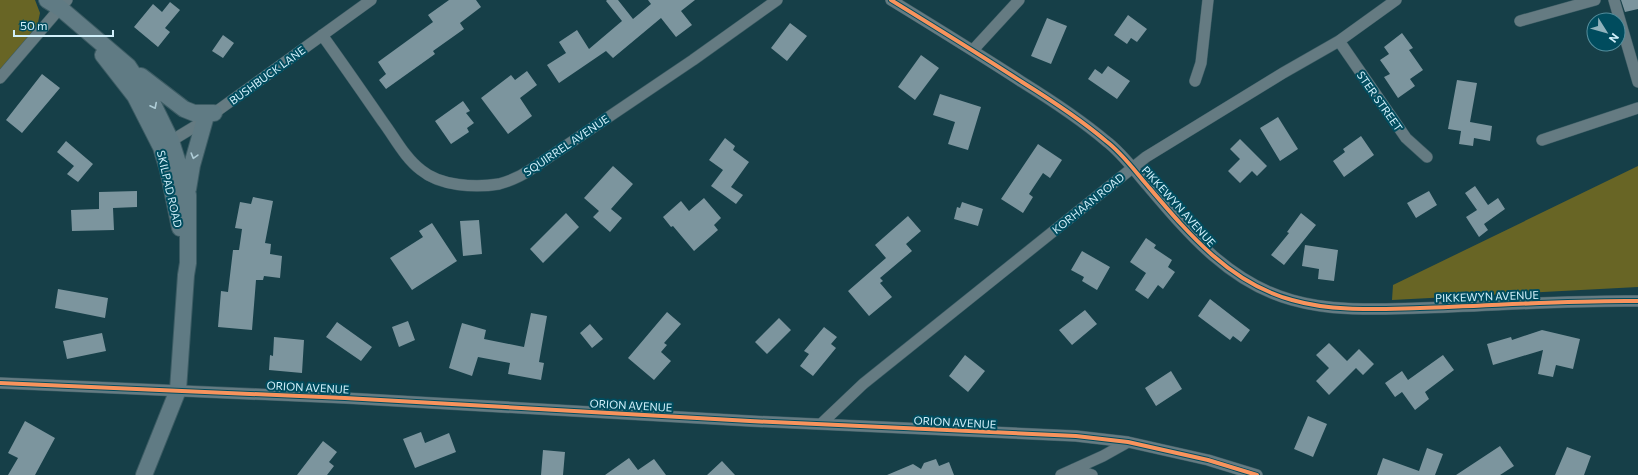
<svg xmlns="http://www.w3.org/2000/svg" width="1638" height="475" font-family="Commissioner,sans-serif">
  <rect width="100%" height="100%" fill="#163f48"/>
  <path fill="#686525" d="M 0,0 L 35,0 L 40,13 L 37,27 L 0,71 Z
    M 1638,166 L 1638,287 L 1392,300 L 1393,285 Z"/>
  <path fill="#7c959e" d="M 449,0 L 476,0 L 481,7 L 460,23 L 464,29 L 433,51 L 435,54 L 386,89 L 379,80 L 386,74 L 378,62 L 433,22 L 428,15 Z
    M 607,0 L 618,0 L 633,19 L 651,4 L 648,0 L 695,0 L 681,11 L 692,25 L 676,37 L 661,18 L 613,58 L 606,51 L 559,83 L 547,65 L 566,53 L 559,42 L 577,30 L 589,49 L 622,21 L 606,1 Z
    M 1621,0 L 1638,0 L 1638,9 L 1625,12 Z
    M 170,2 L 180,10 L 165,28 L 170,32 L 158,47 L 134,27 L 153,4 L 162,12 Z
    M 1128,15 L 1147,29 L 1137,42 L 1131,38 L 1127,44 L 1114,35 Z
    M 1047,18 L 1067,26 L 1051,64 L 1031,56 Z
    M 790,23 L 807,36 L 787,61 L 771,48 Z
    M 1402,33 L 1413,48 L 1409,50 L 1423,70 L 1410,79 L 1415,86 L 1398,98 L 1384,77 L 1390,74 L 1380,60 L 1389,54 L 1384,47 Z
    M 223,35 L 234,43 L 223,58 L 212,51 Z
    M 921,55 L 939,68 L 915,100 L 898,87 Z
    M 1108,66 L 1130,81 L 1117,99 L 1088,79 L 1095,69 L 1102,74 Z
    M 527,71 L 537,85 L 520,98 L 532,116 L 508,134 L 481,98 L 511,75 L 515,80 Z
    M 42,74 L 60,88 L 22,133 L 6,120 Z
    M 1457,80 L 1477,83 L 1470,122 L 1492,126 L 1490,141 L 1474,138 L 1473,146 L 1459,144 L 1461,131 L 1448,129 Z
    M 940,94 L 981,107 L 968,150 L 948,144 L 955,122 L 933,115 Z
    M 463,101 L 470,111 L 466,113 L 474,123 L 467,128 L 469,132 L 451,144 L 435,121 Z
    M 1278,117 L 1298,149 L 1280,161 L 1260,128 Z
    M 1361,136 L 1374,155 L 1344,177 L 1333,161 L 1345,152 L 1343,149 Z
    M 725,138 L 735,146 L 733,150 L 749,162 L 731,187 L 743,195 L 736,204 L 711,186 L 723,170 L 709,160 Z
    M 1240,139 L 1267,166 L 1257,176 L 1252,171 L 1240,183 L 1228,171 L 1240,159 L 1230,149 Z
    M 66,141 L 93,164 L 78,182 L 67,174 L 74,166 L 57,152 Z
    M 1038,144 L 1062,160 L 1050,178 L 1043,173 L 1029,194 L 1033,197 L 1023,213 L 1001,199 Z
    M 613,166 L 633,184 L 611,209 L 622,218 L 610,232 L 593,217 L 599,211 L 584,198 Z
    M 1475,186 L 1488,205 L 1498,198 L 1505,209 L 1484,224 L 1488,230 L 1479,237 L 1466,217 L 1477,210 L 1465,193 Z
    M 137,191 L 137,207 L 113,208 L 114,230 L 72,231 L 71,210 L 99,209 L 99,192 Z
    M 1429,191 L 1437,205 L 1416,218 L 1407,203 Z
    M 253,197 L 273,201 L 265,243 L 271,244 L 270,254 L 282,256 L 280,278 L 264,276 L 263,280 L 256,280 L 252,330 L 218,327 L 221,291 L 228,292 L 233,250 L 239,250 L 242,229 L 235,228 L 240,202 L 251,204 Z
    M 704,198 L 721,218 L 714,225 L 718,230 L 694,251 L 673,226 L 671,227 L 663,217 L 681,201 L 689,211 Z
    M 962,202 L 983,209 L 978,226 L 954,219 L 957,207 L 960,208 Z
    M 566,213 L 579,227 L 543,263 L 530,249 Z
    M 1301,213 L 1316,225 L 1284,265 L 1271,255 L 1289,233 L 1287,232 Z
    M 908,216 L 921,231 L 906,244 L 912,251 L 880,278 L 883,281 L 880,283 L 892,297 L 869,316 L 848,291 L 886,258 L 875,245 Z
    M 479,220 L 482,254 L 463,256 L 460,221 Z
    M 432,223 L 457,261 L 412,290 L 390,258 L 423,237 L 419,231 Z
    M 1146,238 L 1156,245 L 1154,248 L 1172,260 L 1168,267 L 1175,272 L 1163,289 L 1158,285 L 1148,299 L 1135,290 L 1146,273 L 1130,262 Z
    M 1305,245 L 1338,250 L 1334,281 L 1318,279 L 1319,269 L 1302,266 Z
    M 1082,251 L 1110,267 L 1097,290 L 1082,281 L 1084,277 L 1071,270 Z
    M 58,289 L 108,298 L 105,318 L 55,308 Z
    M 1210,299 L 1250,330 L 1241,342 L 1233,336 L 1230,340 L 1198,316 Z
    M 1085,310 L 1097,324 L 1072,345 L 1059,330 Z
    M 667,312 L 681,324 L 664,343 L 667,345 L 661,352 L 671,361 L 654,380 L 628,358 Z
    M 531,313 L 547,316 L 539,362 L 544,363 L 541,380 L 508,374 L 510,363 L 478,357 L 472,376 L 449,368 L 462,323 L 486,330 L 484,339 L 524,347 Z
    M 779,318 L 791,330 L 767,354 L 755,342 Z
    M 408,321 L 415,340 L 399,347 L 392,327 Z
    M 337,322 L 372,347 L 361,361 L 326,337 Z
    M 590,324 L 603,339 L 592,348 L 580,333 Z
    M 824,327 L 837,337 L 831,344 L 836,348 L 813,376 L 800,366 L 809,354 L 804,351 Z
    M 1542,330 L 1580,339 L 1573,369 L 1556,365 L 1553,377 L 1538,374 L 1543,350 L 1493,365 L 1487,344 L 1511,337 L 1512,340 Z
    M 102,333 L 106,351 L 67,359 L 63,341 Z
    M 274,337 L 304,340 L 302,373 L 269,370 L 270,355 L 273,356 Z
    M 1329,343 L 1347,361 L 1359,349 L 1374,364 L 1363,375 L 1356,368 L 1329,395 L 1316,381 L 1329,368 L 1316,355 Z
    M 965,355 L 985,371 L 968,392 L 949,376 Z
    M 1443,355 L 1454,370 L 1425,392 L 1429,399 L 1415,410 L 1402,392 L 1395,397 L 1385,383 L 1402,371 L 1408,380 Z
    M 1171,371 L 1182,389 L 1156,406 L 1145,388 Z
    M 1308,416 L 1327,424 L 1313,457 L 1294,449 Z
    M 25,421 L 55,438 L 35,475 L 8,475 L 18,458 L 8,453 Z
    M 421,432 L 425,443 L 449,433 L 456,452 L 415,468 L 403,439 Z
    M 323,441 L 337,452 L 329,462 L 334,466 L 327,475 L 297,475 Z
    M 1500,446 L 1514,466 L 1500,475 L 1456,475 Z
    M 1567,447 L 1591,456 L 1584,475 L 1555,475 Z
    M 1427,448 L 1443,454 L 1435,475 L 1377,475 L 1383,458 L 1419,471 Z
    M 543,450 L 565,452 L 563,475 L 541,475 Z
    M 629,458 L 638,470 L 654,459 L 666,475 L 605,475 Z
    M 936,459 L 939,466 L 949,462 L 954,475 L 887,475 L 913,464 L 921,469 L 924,463 Z
    M 722,461 L 735,475 L 707,475 Z"/>
  <g fill="none" stroke-linecap="round" stroke-linejoin="round">
    <defs>
      <path id="street" d="M 891,0 C 935,27 979,54 1022,82 C 1051,100 1080,119 1106,141 C 1122,153 1134,170 1147,185 C 1187,232 1229,283 1292,300 C 1334,312 1377,309 1420,308 C 1492,306 1565,300 1638,301
        M 1614,0 L 1638,82
        M 1520,21 L 1595,0
        M 322,35 C 343,64 363,93 383,122 C 395,138 405,158 421,170 C 440,186 475,188 499,184 C 510,181 521,176 530,170 L 693,60 L 777,0
        M 1339,41 L 1406,138 L 1427,157
        M 973,50 L 1019,0
        M 0,78 L 67,0
        M 1195,81 L 1201,63 L 1208,0
        M 1542,140 L 1638,108
        M 166,144 L 199,124 L 371,0
        M 0,383 L 345,398 L 750,421 L 1076,436 L 1128,442 L 1208,460 L 1257,475
        M 822,423 L 863,384 L 1146,157 L 1283,73 L 1339,41 L 1396,0
        M 1074,469 L 1092,475
        M 1061,475 L 1103,456 L 1128,442"/>
      <path id="secondary" d="M 47,0 L 60,8 L 128,66 L 152,102 L 171,141 L 188,195 L 188,263 L 186,275 L 178,390 L 144,475
        M 103,55 L 135,96 L 161,147 L 168,170 L 180,228
        M 141,76 L 184,109 L 194,113 L 214,113
        M 188,189 L 192,165 L 205,119"/>
    </defs>
    <use href="#street" stroke="#3c5c64" stroke-width="12"/>
    <use href="#secondary" stroke="#3c5c64" stroke-width="18"/>
    <use href="#street" stroke="#657b82" stroke-width="11"/>
    <use href="#secondary" stroke="#607b84" stroke-width="16"/>
    <defs>
      <path id="cycleway" d="M 891,0 C 935,27 979,54 1022,82 C 1051,100 1080,119 1106,141 C 1122,153 1134,170 1147,185 C 1187,232 1229,283 1292,300 C 1334,312 1377,309 1420,308 C 1492,306 1565,300 1638,301
        M 0,383 L 345,398 L 750,421 L 1076,436 L 1128,442 L 1208,460 L 1257,475"/>
    </defs>
    <use href="#cycleway" stroke="#004c5e" stroke-width="6"/>
    <use href="#cycleway" stroke="#f8935d" stroke-width="4"/>
  </g>
  <defs><path id="oneway-chevron" d="M-2-3.5L2.5 0L-2 3.5" fill="none" stroke-width="1.6" stroke-linecap="round" stroke-linejoin="round"/></defs>
  <g stroke="#afcdd7">
    <use href="#oneway-chevron" transform="translate(154 106) rotate(63)"/>
    <use href="#oneway-chevron" transform="translate(194 156) rotate(106)"/>
  </g>
  <g text-anchor="middle" dominant-baseline="central" stroke-width="4" stroke-linejoin="round" paint-order="stroke">
    <g font-size="11" fill="#d1f0fb" stroke="#004c5e">
      <text transform="translate(267 75) rotate(-36)">BUSHBUCK LANE</text>
      <text transform="translate(1380 101) rotate(55)">STER STREET</text>
      <text transform="translate(566 145) rotate(-34)">SQUIRREL AVENUE</text>
      <text transform="translate(170 189) rotate(77)">SKILPAD ROAD</text>
      <text transform="translate(1088 203) rotate(-39)">KORHAAN ROAD</text>
      <text transform="translate(1179 206) rotate(48)">PIKKEWYN AVENUE</text>
      <text transform="translate(1487 296) rotate(-2)">PIKKEWYN AVENUE</text>
      <text transform="translate(308 387) rotate(3)">ORION AVENUE</text>
      <text transform="translate(631 405) rotate(3)">ORION AVENUE</text>
      <text transform="translate(955 422) rotate(3)">ORION AVENUE</text>
    </g>
  </g>
  <g transform="translate(1606 32) rotate(127)"><circle r="19" fill="#004c5e" stroke="#548e9d"/>
  <path d="M0-3L7 15L0 10L-7 15Z" fill="#90b2bc"/>
  <text y="-6" font-size="11" font-weight="bold" text-anchor="middle" fill="#d1f0fb">N</text>
  </g>
  <path d="M14 30v6h99v-6" fill="none" stroke="#d1f0fb" stroke-width="2"/>
  <text x="20" y="30" font-size="12" fill="#d1f0fb" stroke="#004c5e" stroke-width="3" paint-order="stroke">50 m</text>
</svg>
